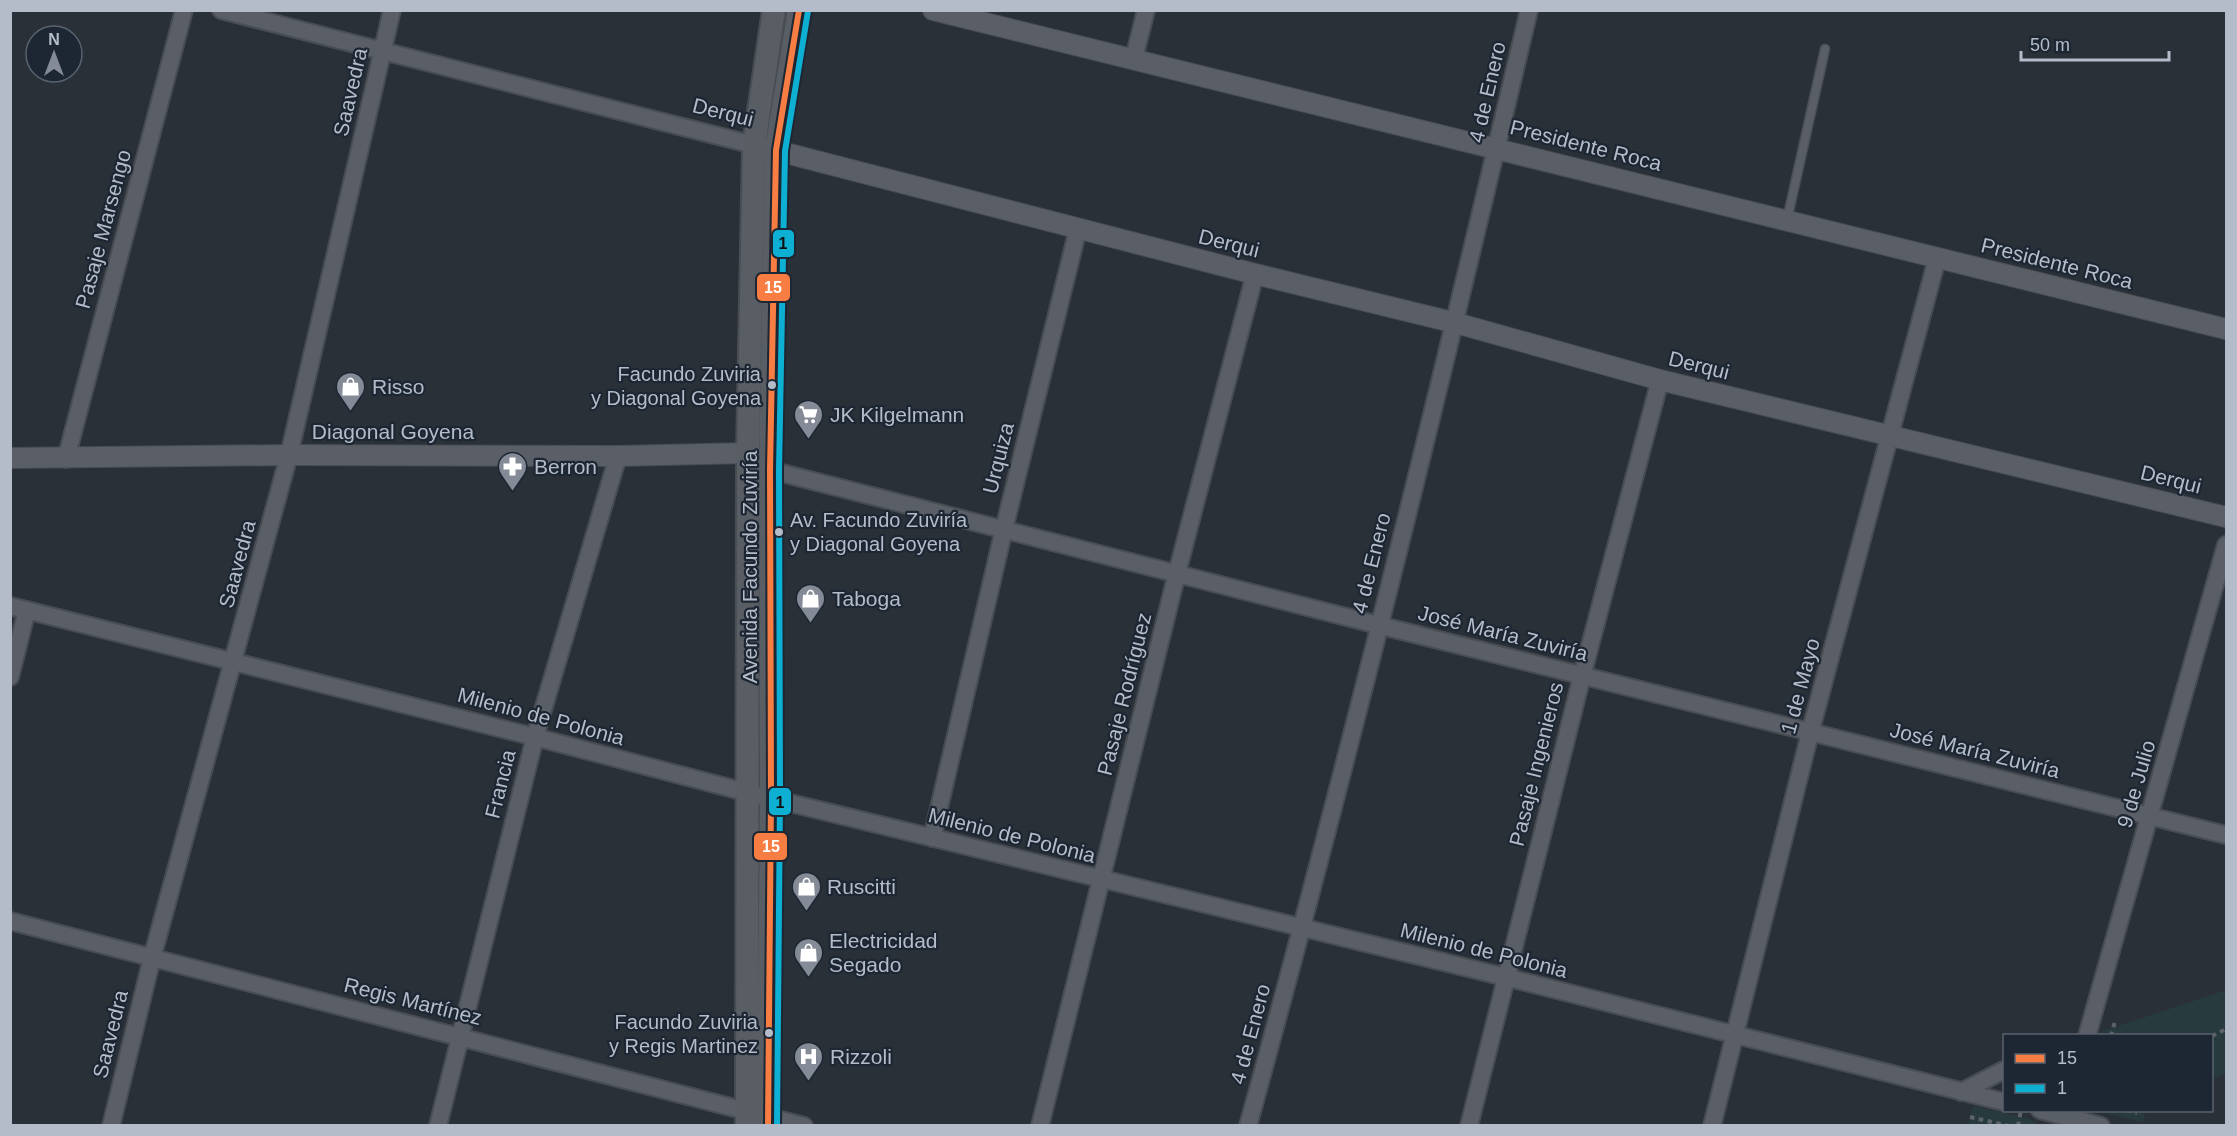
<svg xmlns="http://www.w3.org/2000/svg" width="2237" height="1136" font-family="Helvetica,sans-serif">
  <rect width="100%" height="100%" fill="#2a3038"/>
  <path fill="#273a3e" d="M 2226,990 L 2226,1073 L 2212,1079 L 2212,1036 L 2099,1035 L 2100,1032 Z
    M 1973,1106 L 2027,1118 L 2039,1125 L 1968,1125 Z
    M 2096,1111 L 2142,1111 L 2145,1116 L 2143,1122 Z"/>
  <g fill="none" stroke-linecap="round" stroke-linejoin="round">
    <defs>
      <path id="service" d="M 1787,220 L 1825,49"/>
      <path id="minor" d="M 221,10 L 754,145
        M 1134,58 L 1146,10
        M 66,459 L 184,10
        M 770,470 L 1378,625 L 2226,835
        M 10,606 L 535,737 L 749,793 L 1505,977 L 2004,1102
        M 10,677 L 27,610
        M 932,838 L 1004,529 L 1078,229
        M 10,921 L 804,1126
        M 2087,1036 L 2226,545
        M 1961,1092 L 2004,1070
        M 2040,1110 L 2101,1126
        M 111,1126 L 152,958 L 289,455 L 392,10
        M 438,1126 L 535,737 L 618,456
        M 1040,1126 L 1177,573 L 1255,274
        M 1248,1126 C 1350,756 1441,383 1529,10
        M 1469,1126 L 1582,676 L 1660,380
        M 1712,1126 L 1810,733 L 1937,259"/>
      <path id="tertiary" d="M 933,10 C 1365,113 1795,224 2226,329
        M 762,147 L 1255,274 L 1456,323 L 1660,380 L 2226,517
        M 10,458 L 289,455 L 618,456 L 748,453 L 761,463"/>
      <path id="secondary" d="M 747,1126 L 748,453 L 754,145 L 774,10
        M 768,1126 L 771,798 L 770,470 L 776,150 L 799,10"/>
    </defs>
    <use href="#service" stroke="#484c53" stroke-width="11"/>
    <use href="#minor" stroke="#484c53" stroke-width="20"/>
    <use href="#tertiary" stroke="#484c53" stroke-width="22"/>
    <use href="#secondary" stroke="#484c53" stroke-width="26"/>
    <path stroke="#5d636a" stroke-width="4" stroke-dasharray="4.5 4.5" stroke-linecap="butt" d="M 2111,1036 L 2115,1021
      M 2212,1036 L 2226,1029
      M 2127,1110 L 2137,1113
      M 1970,1117 L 2009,1126
      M 2018,1126 L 2021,1110"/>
    <use href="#service" stroke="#5a5e66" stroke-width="8"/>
    <use href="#minor" stroke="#5a5e66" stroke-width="16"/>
    <use href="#tertiary" stroke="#5a5e66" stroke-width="20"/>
    <use href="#secondary" stroke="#595d64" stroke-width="22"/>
    <defs>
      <path id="bus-1" d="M 768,1126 L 771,798 L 770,470 L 776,150 L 799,10"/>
      <path id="bus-2" d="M 777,1126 L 780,798 L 779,470 L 785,151 L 808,11"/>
    </defs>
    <use href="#bus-1" stroke="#1d2633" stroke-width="10"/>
    <use href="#bus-2" stroke="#1d2633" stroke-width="10"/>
    <use href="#bus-1" stroke="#f77d43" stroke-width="6"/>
    <use href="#bus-2" stroke="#0dafd3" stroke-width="6"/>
  </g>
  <defs>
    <symbol id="shop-pin" viewBox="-11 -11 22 30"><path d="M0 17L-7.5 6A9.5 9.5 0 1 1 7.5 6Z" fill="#848b96" stroke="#1d2633"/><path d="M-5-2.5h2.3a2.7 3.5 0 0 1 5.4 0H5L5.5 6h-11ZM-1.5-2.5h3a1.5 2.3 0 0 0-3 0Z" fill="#fff"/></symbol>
    <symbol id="supermarket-pin" viewBox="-11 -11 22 30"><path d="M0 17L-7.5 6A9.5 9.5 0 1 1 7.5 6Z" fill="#848b96" stroke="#1d2633"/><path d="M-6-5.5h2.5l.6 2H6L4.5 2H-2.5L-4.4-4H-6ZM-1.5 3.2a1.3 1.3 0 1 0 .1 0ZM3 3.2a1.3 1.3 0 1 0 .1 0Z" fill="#fff"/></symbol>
    <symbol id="pharmacy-pin" viewBox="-11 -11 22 30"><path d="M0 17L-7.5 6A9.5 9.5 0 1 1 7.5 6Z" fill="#848b96" stroke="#1d2633"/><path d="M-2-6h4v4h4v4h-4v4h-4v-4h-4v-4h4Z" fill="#fff"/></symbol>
    <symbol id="hospital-pin" viewBox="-11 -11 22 30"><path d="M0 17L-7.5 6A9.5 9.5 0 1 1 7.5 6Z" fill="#848b96" stroke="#1d2633"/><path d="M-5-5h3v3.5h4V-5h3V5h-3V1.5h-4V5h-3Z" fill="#fff"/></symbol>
  </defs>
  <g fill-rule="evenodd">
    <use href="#shop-pin" x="334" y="370" width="33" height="45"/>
    <use href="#supermarket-pin" x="792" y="398" width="33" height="45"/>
    <use href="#pharmacy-pin" x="496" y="450" width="33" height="45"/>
    <use href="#shop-pin" x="794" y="582" width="33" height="45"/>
    <use href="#shop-pin" x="790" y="870" width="33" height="45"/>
    <use href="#shop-pin" x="792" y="936" width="33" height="45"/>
    <use href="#hospital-pin" x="792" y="1040" width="33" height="45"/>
  </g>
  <g fill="#b4bcc9" stroke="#1d2633" stroke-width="2">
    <circle cx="772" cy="385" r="5"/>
    <circle cx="779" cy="532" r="5"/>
    <circle cx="769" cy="1033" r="5"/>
  </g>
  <g text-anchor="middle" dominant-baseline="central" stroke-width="4.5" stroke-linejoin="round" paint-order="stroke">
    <g font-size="20" fill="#b4bcc9" stroke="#1d2633" text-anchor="end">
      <text x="761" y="374">Facundo Zuviria<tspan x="761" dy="24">y Diagonal Goyena</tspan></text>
      <text x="790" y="520" text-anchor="start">Av. Facundo Zuviría<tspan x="790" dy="24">y Diagonal Goyena</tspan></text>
      <text x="758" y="1022">Facundo Zuviria<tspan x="758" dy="24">y Regis Martinez</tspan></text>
    </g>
    <g font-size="21" fill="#b4bcc9" stroke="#1d2633">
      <text transform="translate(350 92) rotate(-77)">Saavedra</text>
      <text transform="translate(1487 92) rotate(-77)">4 de Enero</text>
      <text transform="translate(723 112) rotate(14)">Derqui</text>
      <text transform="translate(1586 145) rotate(14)">Presidente Roca</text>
      <text transform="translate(103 229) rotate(-75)">Pasaje Marsengo</text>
      <text transform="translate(1229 243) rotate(14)">Derqui</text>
      <text transform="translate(2057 263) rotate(14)">Presidente Roca</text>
      <text transform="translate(1699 365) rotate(14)">Derqui</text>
      <text x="393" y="431">Diagonal Goyena</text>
      <text transform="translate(998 458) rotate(-76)">Urquiza</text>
      <text transform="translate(2171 479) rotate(14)">Derqui</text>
      <text transform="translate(1371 563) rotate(-76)">4 de Enero</text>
      <text transform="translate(237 564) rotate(-75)">Saavedra</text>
      <text transform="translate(749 567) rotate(-90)">Avenida Facundo Zuviría</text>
      <text transform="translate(1503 633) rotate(14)">José María Zuviría</text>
      <text transform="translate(1800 686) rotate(-75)">1 de Mayo</text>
      <text transform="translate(1124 694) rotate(-76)">Pasaje Rodríguez</text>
      <text transform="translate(541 716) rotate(15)">Milenio de Polonia</text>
      <text transform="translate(1975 750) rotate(14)">José María Zuviría</text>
      <text transform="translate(1536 764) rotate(-76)">Pasaje Ingenieros</text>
      <text transform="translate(500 784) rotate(-76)">Francia</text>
      <text transform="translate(2136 784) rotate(-74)">9 de Julio</text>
      <text transform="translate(1012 835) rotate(14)">Milenio de Polonia</text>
      <text transform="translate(1484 950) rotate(14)">Milenio de Polonia</text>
      <text transform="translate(413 1001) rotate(14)">Regis Martínez</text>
      <text transform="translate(110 1034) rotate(-76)">Saavedra</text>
      <text transform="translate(1250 1034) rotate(-75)">4 de Enero</text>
    </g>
    <g font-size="21" fill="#b4bcc9" stroke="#1d2633" text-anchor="start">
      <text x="372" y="386">Risso</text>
      <text x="830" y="414">JK Kilgelmann</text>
      <text x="534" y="466">Berron</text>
      <text x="832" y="598">Taboga</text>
      <text x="827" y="886">Ruscitti</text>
      <text x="829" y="940">Electricidad<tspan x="829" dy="24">Segado</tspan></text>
      <text x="830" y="1056">Rizzoli</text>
    </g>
  </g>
  <g stroke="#1d2633" stroke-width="2">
    <rect x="772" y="229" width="23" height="29" rx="6" fill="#0dafd3"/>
    <rect x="756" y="273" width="35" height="29" rx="6" fill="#f77d43"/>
    <rect x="768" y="787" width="24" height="29" rx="6" fill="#0dafd3"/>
    <rect x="753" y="832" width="35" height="29" rx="6" fill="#f77d43"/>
  </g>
  <g font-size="16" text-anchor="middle" font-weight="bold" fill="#fff">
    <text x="773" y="293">15</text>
    <text x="771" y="852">15</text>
  </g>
  <g font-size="16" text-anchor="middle" font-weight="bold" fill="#111">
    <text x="783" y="249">1</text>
    <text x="780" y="808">1</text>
  </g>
  <rect width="2237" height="1136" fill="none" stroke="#b4bcc9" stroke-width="24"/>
  <rect x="2003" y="1034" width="210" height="78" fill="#1d2633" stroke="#59626f" stroke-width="1.5"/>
  <rect x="2015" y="1054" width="30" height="9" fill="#f77d43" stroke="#59626f" stroke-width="1.5"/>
  <text x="2057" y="1064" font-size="18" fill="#b4bcc9">15</text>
  <rect x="2015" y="1084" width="30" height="9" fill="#0dafd3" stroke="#59626f" stroke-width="1.5"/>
  <text x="2057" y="1094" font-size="18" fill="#b4bcc9">1</text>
  <g transform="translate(54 54)"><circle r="28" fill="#1d2633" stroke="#59626f" stroke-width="1.5"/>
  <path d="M0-4.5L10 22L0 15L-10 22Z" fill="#848b96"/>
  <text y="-9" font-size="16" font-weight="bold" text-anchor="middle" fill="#b4bcc9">N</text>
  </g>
  <path d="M2021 51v9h148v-9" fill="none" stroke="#b4bcc9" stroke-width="3"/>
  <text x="2030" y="51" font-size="18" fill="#b4bcc9" stroke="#1d2633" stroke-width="4.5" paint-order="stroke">50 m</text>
</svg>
